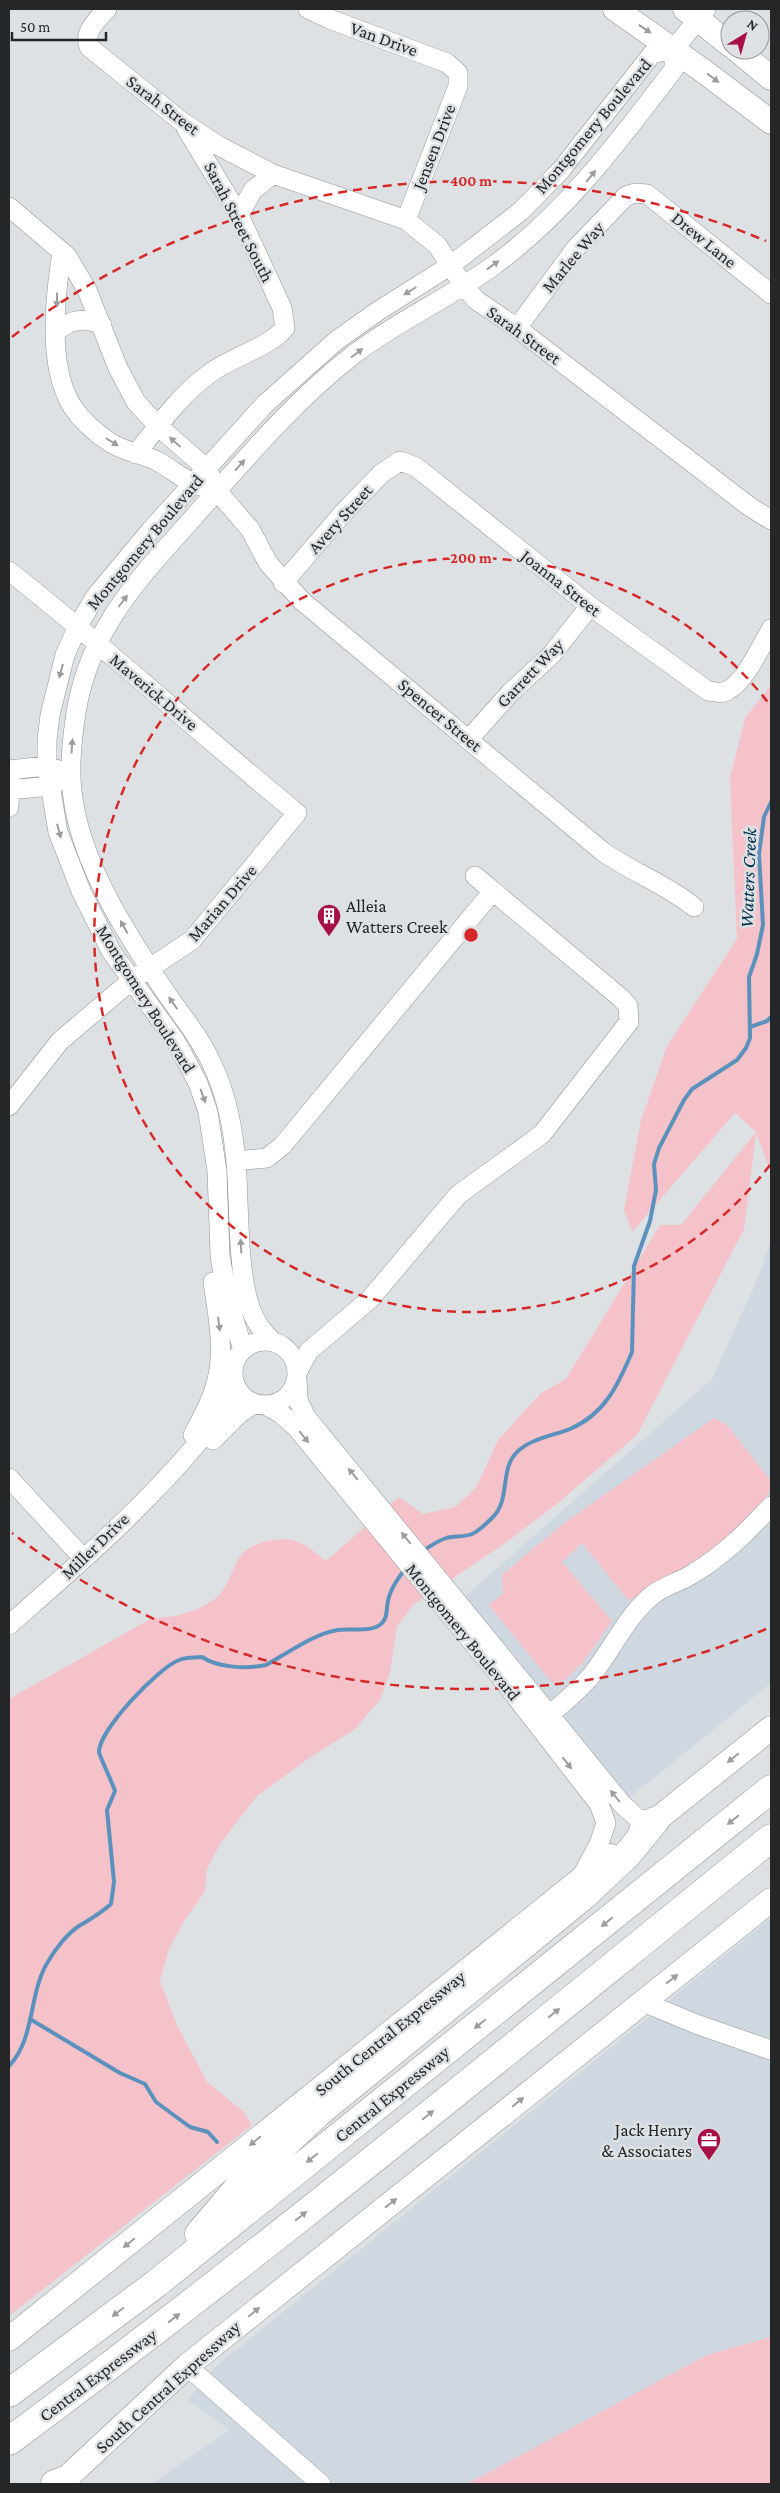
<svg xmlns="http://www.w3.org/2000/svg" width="780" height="2493" font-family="'Crimson Pro',serif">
  <rect width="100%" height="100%" fill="#dde1e4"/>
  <path fill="#cfd7e0" d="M 771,1239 L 771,1683 L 624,1802 L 462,1599 L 712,1379 L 760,1273 Z
    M 771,1918 L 771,2337 L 707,2355 L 661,2484 L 151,2484 L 230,2430 L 188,2400 L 215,2367 Z"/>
  <path fill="#f6c2ca" d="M 771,685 L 771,1173 L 756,1133 L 744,1229 L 637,1435 L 558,1503 L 504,1544 L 413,1605 L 397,1626 L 390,1672 L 380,1700 L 354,1730 L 312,1756 L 257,1796 L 220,1844 L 207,1869 L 205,1891 L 184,1921 L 169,1949 L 160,1981 L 177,2025 L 207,2082 L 243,2111 L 252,2125 L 9,2316 L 9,1699 L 152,1618 C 174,1618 203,1611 219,1595 C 228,1586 232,1569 239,1558 C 250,1542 280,1535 298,1542 C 308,1545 318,1555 326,1561 L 399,1497 L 423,1514 L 455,1507 L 476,1488 L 498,1440 L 541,1393 L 566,1379 L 660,1225 L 681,1225 L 756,1132 L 735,1113 L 632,1232 L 624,1210 L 641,1120 L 667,1046 L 737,939 L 730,778 L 745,718 Z
    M 714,1418 L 728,1426 L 771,1481 C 771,1495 761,1503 752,1513 C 715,1554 673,1571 629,1601 L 582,1543 L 562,1562 L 612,1621 L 584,1661 L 565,1680 L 552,1683 L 489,1605 L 503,1594 L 502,1575 L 564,1523 Z
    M 771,2337 L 771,2484 L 467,2484 L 707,2355 Z"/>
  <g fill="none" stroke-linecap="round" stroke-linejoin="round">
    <path stroke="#5b91bd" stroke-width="4" d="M 750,1027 L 767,1021 L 771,1017
      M 423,1551 C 430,1546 438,1541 446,1538 C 454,1536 465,1537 472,1534 C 479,1531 488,1522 493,1517 C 511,1499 499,1468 518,1451 C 533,1438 552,1436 570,1429 C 605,1414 618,1385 632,1352 L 634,1266 L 650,1221 L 656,1190 L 654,1164 L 659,1148 L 684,1100 L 692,1089 L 737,1060 L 746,1048 L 750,1038 L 749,977 L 757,954 L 763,925 L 759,854 L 764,817 L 771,802
      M 30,2019 L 120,2073 L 145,2084 L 156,2102 L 190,2127 L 208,2132 L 217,2142
      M 9,2066 C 36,2038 28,1992 49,1960 C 56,1948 68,1933 79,1926 C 91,1919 101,1913 111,1904 L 114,1882 L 107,1810 L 115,1791 C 113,1784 99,1755 99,1752 C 99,1730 158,1668 179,1660 C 186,1657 195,1658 202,1657 C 218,1668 247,1669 266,1665 C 286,1654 315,1633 338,1630 C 350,1628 373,1633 382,1623 C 388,1617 386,1609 388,1601 C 390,1589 398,1578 406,1568"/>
    <defs>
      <path id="minor" d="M 107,9 C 97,20 83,32 89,47 L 181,121 L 219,146 L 273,174 L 406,220 L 437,245 L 463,285 L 476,300 L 517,328 L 750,507 L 771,520
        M 308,9 L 327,18 L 447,63 L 458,73 L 458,86 L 406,220
        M 9,207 L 67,256 L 87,290 L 118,368 L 136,402 L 158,426 L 207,469 L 217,491 L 250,529 L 268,563 L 302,601 L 602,851 C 631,872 666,884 694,907
        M 239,215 L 253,190 L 273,174
        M 62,252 C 55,297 47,365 72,406 C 81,420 97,434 111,443 C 125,452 143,454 157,461 C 174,470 186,483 204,487
        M 517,328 L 576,248 L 626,196 L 635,193 L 647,194 L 771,294
        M 56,332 C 71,319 84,317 102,325
        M 136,454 C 158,426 180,395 209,374 C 229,358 270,347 285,328 L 282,308 L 239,215 L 186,128
        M 9,571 C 108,649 200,734 297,813 L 192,940 L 132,980 L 60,1041 L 9,1106
        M 283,583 L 344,512 L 382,473 L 400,461 L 416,467 L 590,606 L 708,691 C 715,692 722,694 728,690 C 745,682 761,646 771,629
        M 469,739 L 510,693 L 552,654 L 590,606
        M 9,770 L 47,766 L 58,770
        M 9,790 L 50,786 L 61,780
        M 9,807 L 10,778
        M 236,1161 L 267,1158 L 283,1145 L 493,891
        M233 1373a32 32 0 1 1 64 0a32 32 0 1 1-64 0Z
        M 273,1342 C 268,1336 262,1331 258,1324 C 234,1288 241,1197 235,1153 C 232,1121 225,1091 211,1062 C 200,1038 183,1017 168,996 C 130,939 82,867 73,798 C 69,774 71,750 74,727 C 85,626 145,573 208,501 C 254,449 298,398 353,355 C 397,321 448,299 493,266 C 566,213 620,140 674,69 L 674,49
        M 243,1350 L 228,1299 L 220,1256 L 217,1171 L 208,1112 L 198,1083 L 176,1042 L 111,951 L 81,891 L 58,832 L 47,766 L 47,740 L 50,715 L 65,655 L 78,626 L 95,597 L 150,531 L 265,404 L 337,340 L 378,311 L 451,265 L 521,211 L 561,170 L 652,54 L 674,49 L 706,9
        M 298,1371 L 309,1351 L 370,1299 L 458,1195 L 542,1134 L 629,1022 L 628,1006 L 621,998 L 475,876
        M 297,1379 L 298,1400 L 306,1417 L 622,1804 L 638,1819 L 655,1821
        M 267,1406 L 280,1413 L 296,1427 L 499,1675 L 599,1804 L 606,1823 L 599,1844 L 583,1874
        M 193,1435 C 200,1421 208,1408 213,1393 C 227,1356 218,1319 213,1282
        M 213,1440 L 240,1413 L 254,1404
        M 9,1478 L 83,1558
        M 9,1625 C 75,1567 144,1508 200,1440 C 213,1423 228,1407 235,1386
        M 540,1722 C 558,1708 576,1693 591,1676 C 612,1650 625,1619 650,1597 C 662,1586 681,1582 694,1573 C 724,1555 748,1531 771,1506
        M 643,2002 L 696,2024 L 771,2050
        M 187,2366 L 321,2484"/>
      <path id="major" d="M 615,9 L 702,70 L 771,122
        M 685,9 L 730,45
        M 737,50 L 771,78
        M 640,1833 L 771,1728
        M 9,2339 L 610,1856
        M 60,2484 L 187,2366 L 771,1900"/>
      <path id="highway" d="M 199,2234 L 238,2188 L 319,2112 L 582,1897 L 626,1856 L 655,1821
        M 9,2393 L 157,2283 L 771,1789
        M 9,2441 C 269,2249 519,2041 771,1838
        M 55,2484 L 66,2480"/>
    </defs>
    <use href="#minor" stroke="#929598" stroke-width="20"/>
    <use href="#major" stroke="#929598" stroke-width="25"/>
    <use href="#highway" stroke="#929598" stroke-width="29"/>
    <use href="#minor" stroke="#fff" stroke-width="19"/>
    <use href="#major" stroke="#fff" stroke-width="24"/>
    <use href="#highway" stroke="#fff" stroke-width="28"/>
  </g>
  <defs><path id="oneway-solid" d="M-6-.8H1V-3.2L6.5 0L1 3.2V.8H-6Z" transform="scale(1.25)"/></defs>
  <g fill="#9d9d9e">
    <use href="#oneway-solid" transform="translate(645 29) rotate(34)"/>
    <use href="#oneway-solid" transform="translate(713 78) rotate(37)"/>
    <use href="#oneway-solid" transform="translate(591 176) rotate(-51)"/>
    <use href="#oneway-solid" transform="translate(493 265) rotate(-36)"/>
    <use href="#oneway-solid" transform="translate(410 291) rotate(148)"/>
    <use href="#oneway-solid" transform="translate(57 300) rotate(91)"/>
    <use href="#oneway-solid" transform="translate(357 353) rotate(-37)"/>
    <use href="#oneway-solid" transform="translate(112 442) rotate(32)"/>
    <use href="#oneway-solid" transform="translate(175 442) rotate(-138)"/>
    <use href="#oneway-solid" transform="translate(240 465) rotate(-48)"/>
    <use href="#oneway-solid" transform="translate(123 601) rotate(-53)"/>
    <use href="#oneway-solid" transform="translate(61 671) rotate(105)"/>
    <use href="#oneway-solid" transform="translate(72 746) rotate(-86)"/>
    <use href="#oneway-solid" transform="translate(59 831) rotate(75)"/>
    <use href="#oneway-solid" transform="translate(124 927) rotate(-119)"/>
    <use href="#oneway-solid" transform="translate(173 1003) rotate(-125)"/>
    <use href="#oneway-solid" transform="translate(203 1096) rotate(70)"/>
    <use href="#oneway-solid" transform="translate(241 1246) rotate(-93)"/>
    <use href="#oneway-solid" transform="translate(219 1324) rotate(82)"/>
    <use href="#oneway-solid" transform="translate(304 1437) rotate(51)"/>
    <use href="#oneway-solid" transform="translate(353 1474) rotate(-130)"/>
    <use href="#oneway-solid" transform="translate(406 1538) rotate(-129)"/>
    <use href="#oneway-solid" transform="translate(733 1758) rotate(141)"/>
    <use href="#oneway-solid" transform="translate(567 1763) rotate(52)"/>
    <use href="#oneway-solid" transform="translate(615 1796) rotate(-129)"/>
    <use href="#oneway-solid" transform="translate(733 1820) rotate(141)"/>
    <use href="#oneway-solid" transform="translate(607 1922) rotate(141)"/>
    <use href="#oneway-solid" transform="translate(672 1979) rotate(-38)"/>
    <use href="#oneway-solid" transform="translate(554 2013) rotate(-39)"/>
    <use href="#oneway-solid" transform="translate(480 2024) rotate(141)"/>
    <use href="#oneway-solid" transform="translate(518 2102) rotate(-39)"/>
    <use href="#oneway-solid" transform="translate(428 2115) rotate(-39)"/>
    <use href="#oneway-solid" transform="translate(255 2141) rotate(141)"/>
    <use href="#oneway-solid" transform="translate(312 2158) rotate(141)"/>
    <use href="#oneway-solid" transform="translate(391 2203) rotate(-38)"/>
    <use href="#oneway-solid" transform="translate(301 2216) rotate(-39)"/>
    <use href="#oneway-solid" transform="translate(129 2243) rotate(141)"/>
    <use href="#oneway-solid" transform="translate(118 2312) rotate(143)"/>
    <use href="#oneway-solid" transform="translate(254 2312) rotate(-39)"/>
    <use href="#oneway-solid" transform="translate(174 2318) rotate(-38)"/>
  </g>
  <g fill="none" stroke="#d62828" stroke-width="2.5" stroke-dasharray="9 6">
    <path d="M770 1165A377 377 0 1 1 770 705"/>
    <path d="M766 1629A754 754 0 0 1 12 1533M12 337A754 754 0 0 1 766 241"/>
  </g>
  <defs>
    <symbol id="building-pin" viewBox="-11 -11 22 30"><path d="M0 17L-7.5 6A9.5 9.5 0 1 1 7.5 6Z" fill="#a61047" stroke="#dde1e4"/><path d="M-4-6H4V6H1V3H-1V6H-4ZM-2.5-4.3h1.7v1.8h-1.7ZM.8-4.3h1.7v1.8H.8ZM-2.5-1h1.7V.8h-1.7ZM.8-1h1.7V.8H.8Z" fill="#fff"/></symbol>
    <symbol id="office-pin" viewBox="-11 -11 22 30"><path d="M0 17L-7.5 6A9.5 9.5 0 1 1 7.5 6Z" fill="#a61047" stroke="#dde1e4"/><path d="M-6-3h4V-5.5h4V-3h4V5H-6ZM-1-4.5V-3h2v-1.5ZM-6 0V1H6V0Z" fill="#fff"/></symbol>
  </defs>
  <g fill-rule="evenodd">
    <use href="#building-pin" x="315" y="902" width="28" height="38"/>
    <use href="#office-pin" x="695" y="2126" width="28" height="38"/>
  </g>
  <g text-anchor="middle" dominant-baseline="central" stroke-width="5" stroke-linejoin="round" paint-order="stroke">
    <g font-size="18" fill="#252628" stroke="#dde1e4">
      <text transform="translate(384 39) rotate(20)">Van Drive</text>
      <text transform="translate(163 105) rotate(37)">Sarah Street</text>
      <text transform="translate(593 126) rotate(-50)">Montgomery Boulevard</text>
      <text transform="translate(434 147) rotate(-69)">Jensen Drive</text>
      <text transform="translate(239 222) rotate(63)">Sarah Street South</text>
      <text transform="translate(704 240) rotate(39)">Drew Lane</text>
      <text transform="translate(573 257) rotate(-50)">Marlee Way</text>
      <text transform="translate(524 335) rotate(36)">Sarah Street</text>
      <text transform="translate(340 519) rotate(-48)">Avery Street</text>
      <text transform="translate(145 542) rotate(-50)">Montgomery Boulevard</text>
      <text transform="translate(561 583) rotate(38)">Joanna Street</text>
      <text transform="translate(530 673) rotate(-46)">Garrett Way</text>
      <text transform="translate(154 692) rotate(40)">Maverick Drive</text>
      <text transform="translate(440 715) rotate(40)">Spencer Street</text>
      <text transform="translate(222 903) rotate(-49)">Marian Drive</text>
      <text transform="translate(146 999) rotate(58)">Montgomery Boulevard</text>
      <text transform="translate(95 1546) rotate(-44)">Miller Drive</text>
      <text transform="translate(463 1632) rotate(51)">Montgomery Boulevard</text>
      <text transform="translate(390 2033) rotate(-39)">South Central Expressway</text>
      <text transform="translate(392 2094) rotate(-39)">Central Expressway</text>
      <text transform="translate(98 2375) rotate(-37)">Central Expressway</text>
      <text transform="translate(168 2387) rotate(-42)">South Central Expressway</text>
    </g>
    <g font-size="18" fill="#252628" stroke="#dde1e4" text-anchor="start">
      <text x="346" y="906">Alleia<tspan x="346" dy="21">Watters Creek</tspan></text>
      <text x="692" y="2130" text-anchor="end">Jack Henry<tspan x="692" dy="21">&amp; Associates</tspan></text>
    </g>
    <g font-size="19" font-style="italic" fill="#012e4b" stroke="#dde1e4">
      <text transform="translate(748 878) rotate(-88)">Watters Creek</text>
    </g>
  </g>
  <circle cx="471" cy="935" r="8" fill="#d62828" stroke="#dde1e4" stroke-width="2.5"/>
  <g font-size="15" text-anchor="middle" font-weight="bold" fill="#d62828" stroke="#dde1e4" stroke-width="5" stroke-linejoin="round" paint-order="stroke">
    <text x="471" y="186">400 m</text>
    <text x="471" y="563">200 m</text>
  </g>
  <rect width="780" height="2493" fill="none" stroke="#252628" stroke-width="20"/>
  <g transform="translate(745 35) rotate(37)"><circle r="24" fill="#dde1e4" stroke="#939699"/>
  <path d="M0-4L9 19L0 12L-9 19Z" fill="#a61047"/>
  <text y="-8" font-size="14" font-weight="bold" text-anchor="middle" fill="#252628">N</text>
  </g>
  <path d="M12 32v8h94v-8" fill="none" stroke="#252628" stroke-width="2.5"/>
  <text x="20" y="32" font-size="15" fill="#252628" stroke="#dde1e4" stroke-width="4" paint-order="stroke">50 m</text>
</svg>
